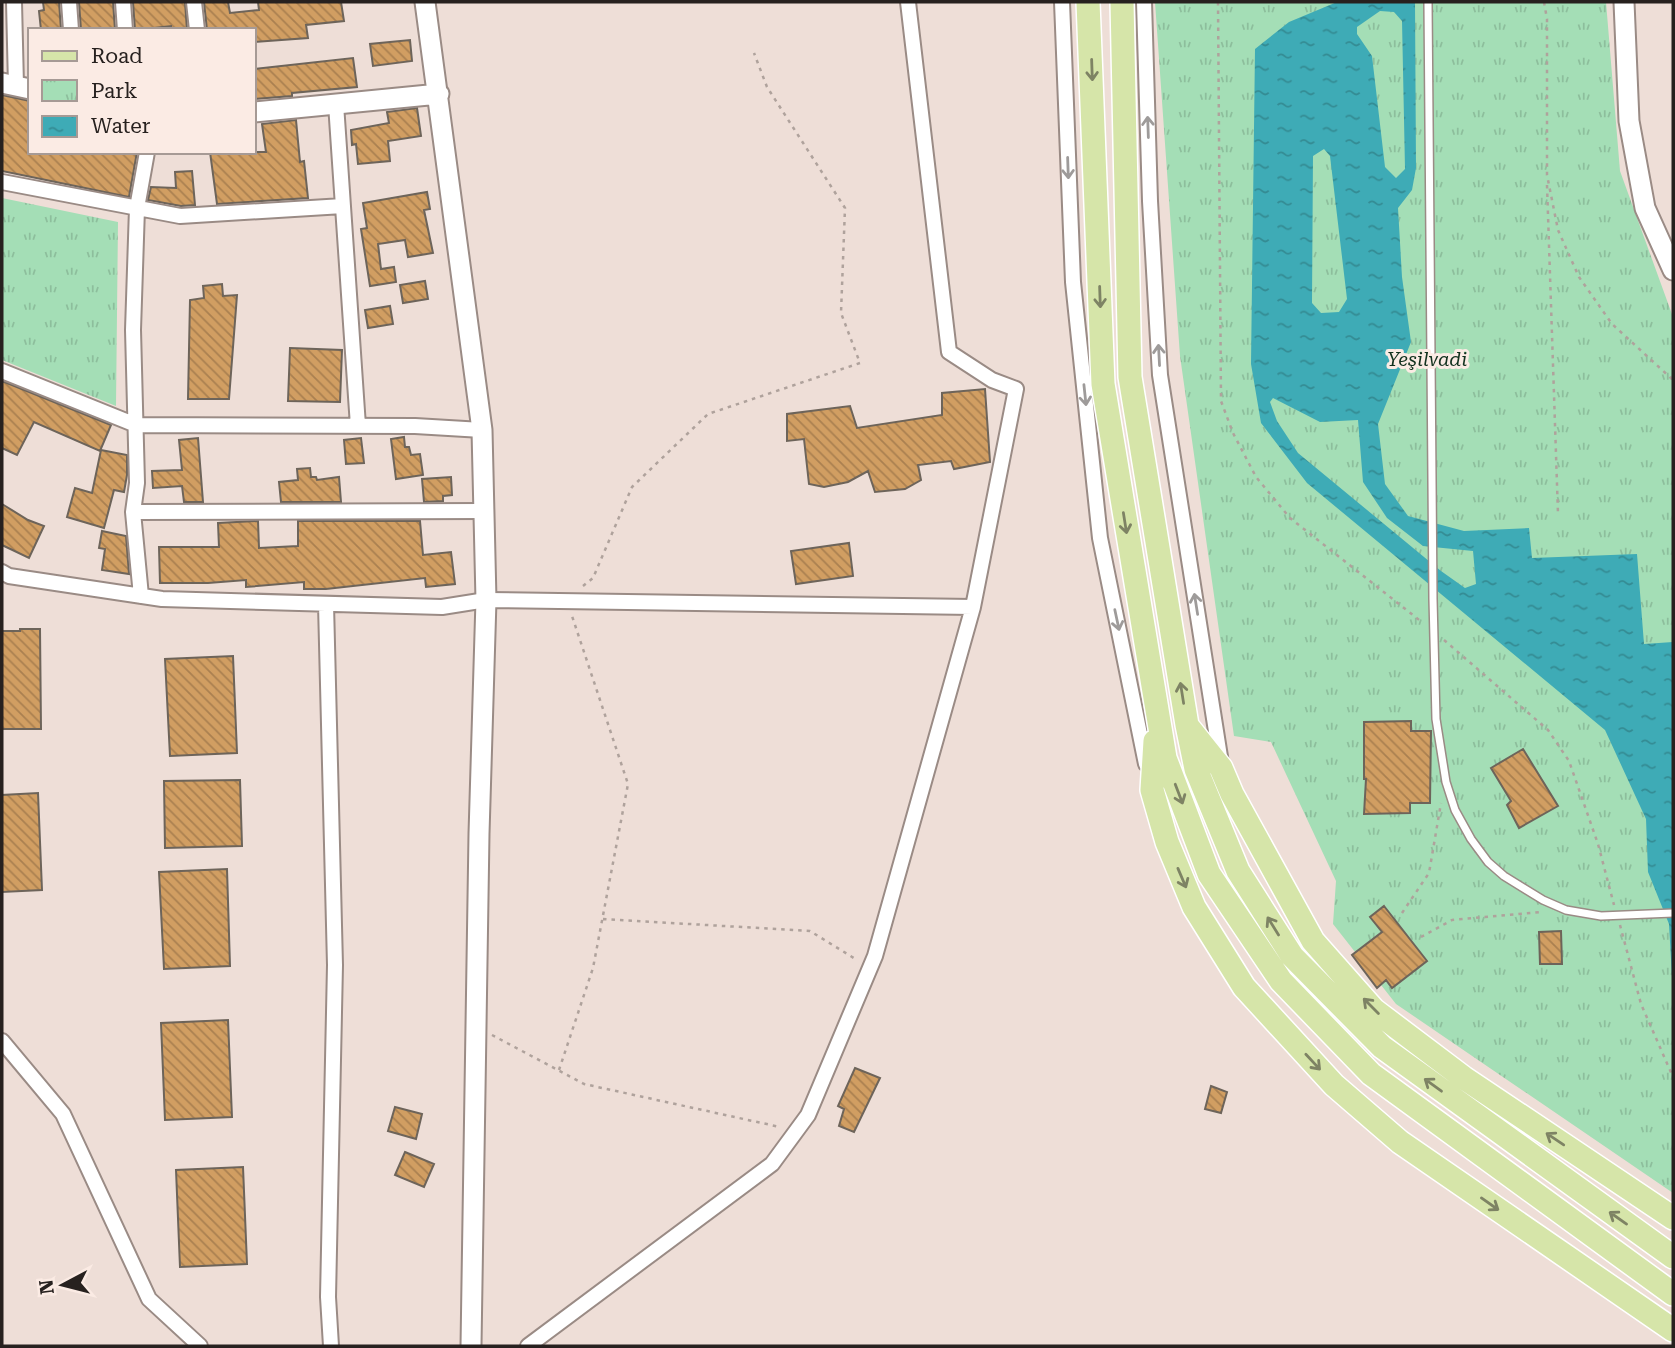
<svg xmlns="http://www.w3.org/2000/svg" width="1675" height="1348" font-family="'Roboto Serif',serif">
  <defs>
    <pattern id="park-tufts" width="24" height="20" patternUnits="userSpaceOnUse" patternTransform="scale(1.75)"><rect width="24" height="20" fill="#a4deb6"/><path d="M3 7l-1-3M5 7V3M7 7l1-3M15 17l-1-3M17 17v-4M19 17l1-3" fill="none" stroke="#8dbe9c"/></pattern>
    <pattern id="water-ripples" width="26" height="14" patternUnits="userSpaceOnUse" patternTransform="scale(1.75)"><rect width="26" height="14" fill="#3eabb6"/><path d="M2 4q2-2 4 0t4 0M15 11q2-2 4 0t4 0" fill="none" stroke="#348b93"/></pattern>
    <pattern id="building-back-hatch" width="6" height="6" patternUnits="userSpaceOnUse" patternTransform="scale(1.75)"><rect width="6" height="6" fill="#d19e62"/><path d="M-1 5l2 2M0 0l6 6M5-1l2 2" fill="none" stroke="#aa8050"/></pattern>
  </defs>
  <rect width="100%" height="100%" fill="#eeded7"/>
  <path fill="url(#park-tufts)" d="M 1155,2 L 1606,2 L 1620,171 L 1673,317 L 1673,1193 L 1396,1004 L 1333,924 L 1336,881 L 1271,742 L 1234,736 L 1180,356 Z
    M 2,198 L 118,222 L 116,406 L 2,360 Z"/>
  <path fill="url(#water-ripples)" fill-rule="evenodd" d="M 1337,2 L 1415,2 L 1416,168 L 1412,190 L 1398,208 L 1402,277 L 1411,342 L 1378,424 L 1385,484 L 1408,516 L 1464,531 L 1529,528 L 1532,558 L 1637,554 L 1644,644 L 1673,642 L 1673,995 L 1669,924 L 1648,872 L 1646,819 L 1605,730 L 1307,483 L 1261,423 L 1251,364 L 1255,49 L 1289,22 ZM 1380,11 L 1394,12 L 1402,21 L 1405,169 L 1396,178 L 1385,167 L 1372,56 L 1357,34 L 1357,27 ZM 1324,149 L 1330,156 L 1347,299 L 1339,312 L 1321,313 L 1312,303 L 1313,156 ZM 1273,398 L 1320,422 L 1358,420 L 1363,482 L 1387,518 L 1423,546 L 1473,551 L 1476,584 L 1465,588 L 1441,571 L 1298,453 L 1277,421 L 1270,402 Z"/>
  <path fill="url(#building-back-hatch)" stroke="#6d645a" stroke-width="2" d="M 43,2 L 59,2 L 61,30 L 41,30 L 39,11 L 44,10 Z
    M 79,2 L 113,2 L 115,30 L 81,30 Z
    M 133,2 L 185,2 L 187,30 L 171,30 L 171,26 L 135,30 Z
    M 204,2 L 228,2 L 230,13 L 259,10 L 258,2 L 341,2 L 344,21 L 306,25 L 308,38 L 254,42 L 254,30 L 207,30 Z
    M 410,40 L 412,61 L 373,66 L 370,44 Z
    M 353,58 L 357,87 L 292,93 L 292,96 L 254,99 L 254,69 Z
    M 2,95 L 30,101 L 30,152 L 137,152 L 129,197 L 2,171 Z
    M 417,108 L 421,136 L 388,141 L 390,161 L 358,164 L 356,144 L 352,145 L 351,130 L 389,123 L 387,112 Z
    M 296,120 L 300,162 L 304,161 L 308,198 L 217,204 L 210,152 L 266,152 L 262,124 Z
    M 192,171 L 195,205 L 181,206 L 148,200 L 151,187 L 176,188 L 175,172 Z
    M 427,192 L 430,209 L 424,210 L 433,253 L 408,257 L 405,240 L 378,244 L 381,269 L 394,267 L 396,282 L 370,286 L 361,229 L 367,228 L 363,203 Z
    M 425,281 L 428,299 L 403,303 L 400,285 Z
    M 222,284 L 223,296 L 237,295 L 229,399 L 188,399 L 190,300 L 204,298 L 203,286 Z
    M 390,306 L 393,324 L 368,328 L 365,310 Z
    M 290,348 L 342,350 L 340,402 L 288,401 Z
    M 2,381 L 111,425 L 100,451 L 34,422 L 17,455 L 2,448 Z
    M 985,389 L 990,462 L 954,469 L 951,461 L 918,465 L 921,480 L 905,489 L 875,492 L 868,471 L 848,482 L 824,487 L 809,484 L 804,439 L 787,441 L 787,414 L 850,406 L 857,428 L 942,415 L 942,393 Z
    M 404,437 L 405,447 L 409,447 L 411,455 L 420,454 L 423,475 L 396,479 L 391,439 Z
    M 198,438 L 203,502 L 184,502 L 182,486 L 153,488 L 152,471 L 182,470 L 179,440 Z
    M 361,438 L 364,463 L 346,464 L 344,440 Z
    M 101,450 L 127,455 L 127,475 L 124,492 L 114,490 L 104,528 L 67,517 L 75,488 L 92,493 Z
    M 310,468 L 311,477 L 316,477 L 317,480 L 339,477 L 341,502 L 281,502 L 279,482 L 298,480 L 297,469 Z
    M 451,477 L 452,495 L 443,496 L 443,501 L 424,502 L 422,479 Z
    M 2,504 L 28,520 L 44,526 L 29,558 L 2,545 Z
    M 258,521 L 259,548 L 298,546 L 298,521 L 420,521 L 423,555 L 451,552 L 455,584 L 426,587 L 425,578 L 326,589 L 304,589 L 304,582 L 246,587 L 246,580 L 208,583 L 160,583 L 159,547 L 219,547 L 218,523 Z
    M 102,531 L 126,536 L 129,574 L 102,570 L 105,549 L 99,548 Z
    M 849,543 L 853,576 L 796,584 L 791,551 Z
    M 20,629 L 40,629 L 41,729 L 2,729 L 2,631 L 20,631 Z
    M 233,656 L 237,753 L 170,756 L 165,659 Z
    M 1411,721 L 1411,731 L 1431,731 L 1430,803 L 1410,803 L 1410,813 L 1364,814 L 1366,779 L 1364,779 L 1364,722 Z
    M 1523,749 L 1558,806 L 1519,828 L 1507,805 L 1511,801 L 1491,768 Z
    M 240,780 L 242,846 L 165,848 L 164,781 Z
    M 38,793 L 42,890 L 2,892 L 2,795 Z
    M 227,869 L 230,966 L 164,969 L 159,872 Z
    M 1384,906 L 1427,961 L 1392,988 L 1386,980 L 1377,988 L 1352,955 L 1382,932 L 1370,917 Z
    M 1561,931 L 1562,964 L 1540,964 L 1539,932 Z
    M 228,1020 L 232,1117 L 165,1120 L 161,1023 Z
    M 855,1068 L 880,1078 L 854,1132 L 839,1126 L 844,1109 L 838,1106 Z
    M 1211,1086 L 1227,1092 L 1221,1113 L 1205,1109 Z
    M 395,1107 L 422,1114 L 416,1139 L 388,1131 Z
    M 405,1152 L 434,1164 L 424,1187 L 395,1175 Z
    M 243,1167 L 247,1264 L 180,1267 L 176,1170 Z"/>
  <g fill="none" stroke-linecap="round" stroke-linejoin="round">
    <defs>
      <path id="lane" d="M 1428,2 L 1433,599 L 1436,719 L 1446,782 L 1455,810 L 1471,839 L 1488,862 L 1504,876 L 1543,900 L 1566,910 L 1601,916 L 1673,913"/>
      <path id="street" d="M 14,2 L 16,86
        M 69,2 L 71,30
        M 123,2 L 125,30
        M 194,2 L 197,30
        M 1062,2 L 1073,282 L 1100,538 L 1146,764
        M 1144,2 L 1150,201 L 1160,375 L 1221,763
        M 336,104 L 358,426
        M 2,182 L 180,216 L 343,206
        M 2,371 L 136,425 L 415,426 L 482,430
        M 133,512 L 484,511
        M 2,572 L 9,576 L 162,599 L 442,607 L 486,600 L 973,607
        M 141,596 L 133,512 L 137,483 L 133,330 L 137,208 L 147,152
        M 326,604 L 335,965 L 328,1297 L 331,1346
        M 2,1041 L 63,1114 L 149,1299 L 200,1346
        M 528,1346 L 772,1164 L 808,1115 L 875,956 L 973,607 L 1016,389 L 992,380 L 949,352 L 908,2"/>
      <path id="secondary" d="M 425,2 L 482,430 L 486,600 L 479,834 L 471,1346
        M 1624,2 L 1629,121 L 1645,208 L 1673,270
        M 2,83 L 30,89
        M 254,112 L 439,94"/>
      <path id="primary" d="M 1088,2 L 1103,384 L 1165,758 L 1209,874 L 1281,981 L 1371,1074 L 1673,1294
        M 1122,2 L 1130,377 L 1187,725 L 1196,769 L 1238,871 L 1292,956 L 1382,1047 L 1673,1257
        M 1189,728 L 1221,768 L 1232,794 L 1313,941 L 1374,1010 L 1464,1078 L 1673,1218
        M 1155,741 L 1152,790 L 1167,842 L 1194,907 L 1244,987 L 1334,1085 L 1400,1142 L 1673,1330"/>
    </defs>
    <use href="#lane" stroke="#9a8b85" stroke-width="10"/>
    <use href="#street" stroke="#9a8b85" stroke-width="18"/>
    <use href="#secondary" stroke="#9a8b85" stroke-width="23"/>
    <use href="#primary" stroke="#fff" stroke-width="26"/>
    <path stroke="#afa29c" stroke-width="2.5" stroke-dasharray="3.5 5" stroke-linecap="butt" d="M 1218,2 L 1221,401 L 1233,433 L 1256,477 L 1290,518 L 1423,623
      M 1544,2 L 1547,19 L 1547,175 L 1558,230 L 1579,277 L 1612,324 L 1673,380
      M 1547,185 L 1558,514
      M 583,586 L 593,578 L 632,487 L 708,414 L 860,363 L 841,313 L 845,208 L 767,87 L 754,53
      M 1444,640 L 1548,730 L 1569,761 L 1598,844 L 1614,905
      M 1402,913 L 1429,873 L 1441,803
      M 603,919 L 810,931 L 857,960
      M 1620,925 L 1641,1004 L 1673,1077
      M 1421,937 L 1452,920 L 1542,912
      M 492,1035 L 584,1084 L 780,1127
      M 559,1070 L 593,968 L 628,784 L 572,616"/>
    <use href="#lane" stroke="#fff" stroke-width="7"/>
    <use href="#street" stroke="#fff" stroke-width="14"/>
    <use href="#secondary" stroke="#fff" stroke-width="19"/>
    <use href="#primary" stroke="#d6e5a9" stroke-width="23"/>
  </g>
  <defs><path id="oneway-shaft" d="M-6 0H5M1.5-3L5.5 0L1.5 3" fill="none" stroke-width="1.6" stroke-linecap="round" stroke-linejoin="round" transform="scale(1.75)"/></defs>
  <g stroke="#7e8364">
    <use href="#oneway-shaft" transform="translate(1092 70) rotate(88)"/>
    <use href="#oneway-shaft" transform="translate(1100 297) rotate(88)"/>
    <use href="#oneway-shaft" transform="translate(1125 523) rotate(81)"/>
    <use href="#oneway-shaft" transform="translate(1182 693) rotate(-99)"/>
    <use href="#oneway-shaft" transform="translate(1179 794) rotate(69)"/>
    <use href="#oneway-shaft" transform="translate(1182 878) rotate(67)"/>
    <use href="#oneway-shaft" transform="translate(1273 926) rotate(-122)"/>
    <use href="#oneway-shaft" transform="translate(1371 1006) rotate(-135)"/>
    <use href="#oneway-shaft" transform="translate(1313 1062) rotate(47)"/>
    <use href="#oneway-shaft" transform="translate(1433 1085) rotate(-144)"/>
    <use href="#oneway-shaft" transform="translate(1555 1139) rotate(-146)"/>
    <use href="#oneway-shaft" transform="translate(1490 1204) rotate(35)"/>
    <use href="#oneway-shaft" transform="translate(1618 1218) rotate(-145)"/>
  </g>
  <g stroke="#9e9b9a">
    <use href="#oneway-shaft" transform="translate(1148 127) rotate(-92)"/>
    <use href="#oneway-shaft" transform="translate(1068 168) rotate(88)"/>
    <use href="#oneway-shaft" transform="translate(1159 355) rotate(-93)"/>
    <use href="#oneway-shaft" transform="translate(1085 395) rotate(84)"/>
    <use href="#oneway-shaft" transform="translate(1196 604) rotate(-99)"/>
    <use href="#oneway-shaft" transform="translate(1117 620) rotate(78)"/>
  </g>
  <g text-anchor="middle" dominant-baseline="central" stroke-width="6" stroke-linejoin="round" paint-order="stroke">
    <g font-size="19" font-style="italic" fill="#12311e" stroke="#fbebe4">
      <text x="1427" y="359">Yeşilvadi</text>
    </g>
  </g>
  <rect width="1675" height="1348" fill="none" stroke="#27211f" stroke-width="7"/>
  <rect x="28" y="28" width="228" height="126" fill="#fbebe4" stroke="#a69a95" stroke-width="2"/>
  <rect x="42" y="51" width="35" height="10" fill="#d6e5a9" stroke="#a69a95" stroke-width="2"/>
  <text x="91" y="63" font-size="21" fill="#27211f">Road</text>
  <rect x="42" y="80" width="35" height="21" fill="url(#park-tufts)" stroke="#a69a95" stroke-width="2"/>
  <text x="91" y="98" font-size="21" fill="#27211f">Park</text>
  <rect x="42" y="116" width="35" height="21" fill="url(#water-ripples)" stroke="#a69a95" stroke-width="2"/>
  <text x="91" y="133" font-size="21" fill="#27211f">Water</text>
  <g transform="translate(63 1285) rotate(263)" stroke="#fbebe4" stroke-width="5" paint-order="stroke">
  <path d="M0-5L12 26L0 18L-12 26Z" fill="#27211f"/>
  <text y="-10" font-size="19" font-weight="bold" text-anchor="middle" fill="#27211f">N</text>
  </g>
</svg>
